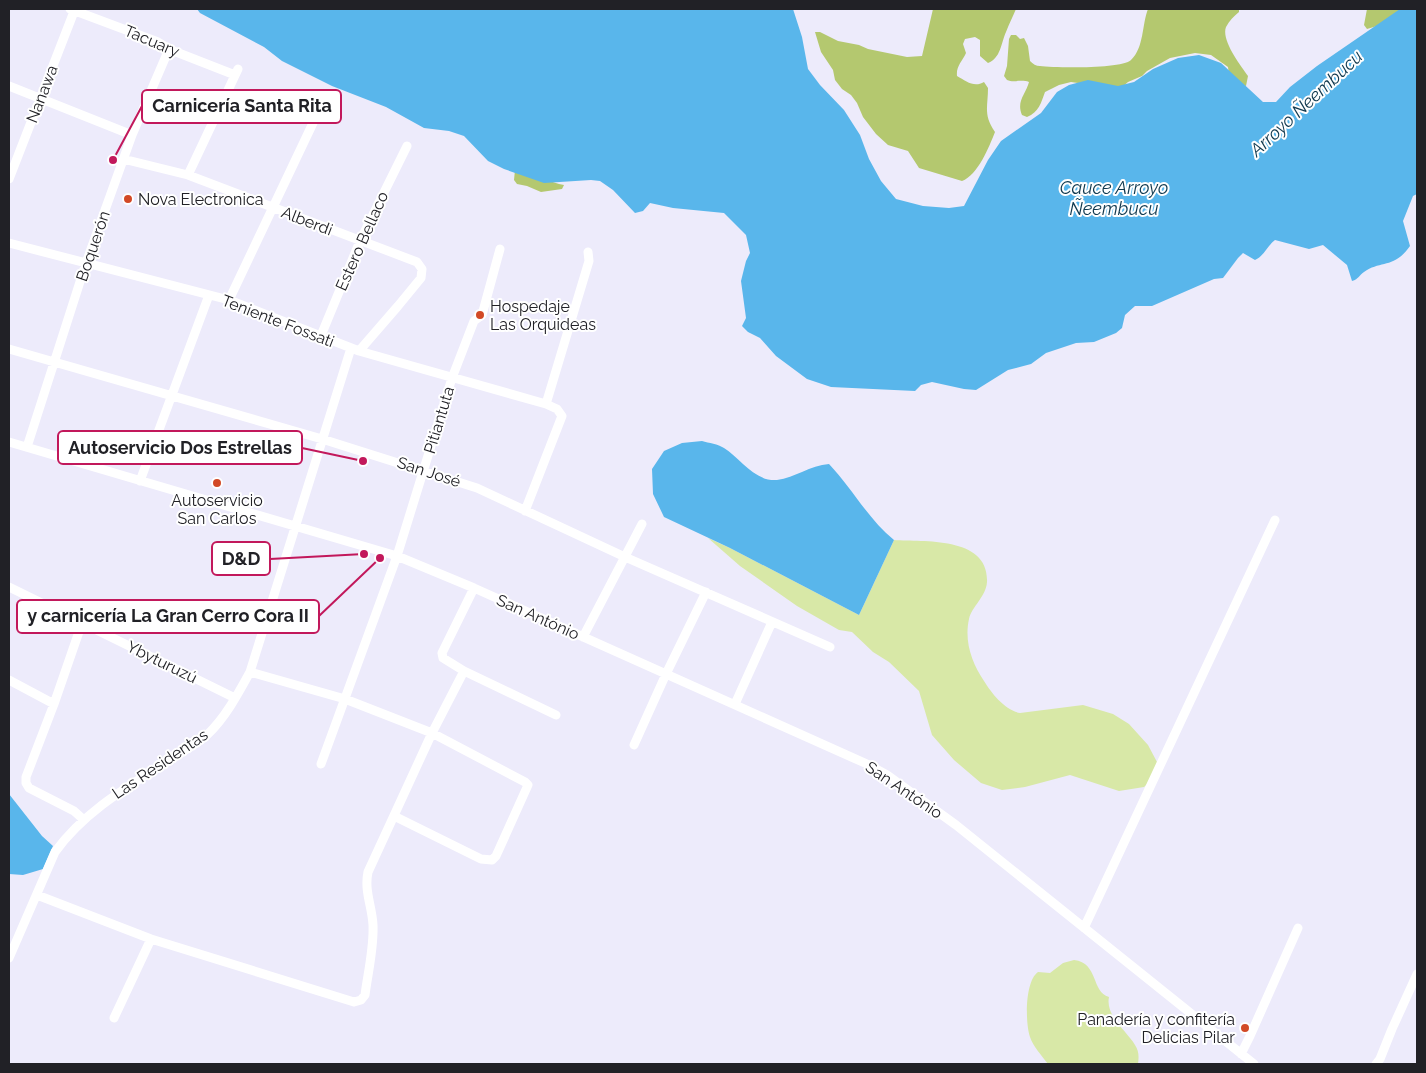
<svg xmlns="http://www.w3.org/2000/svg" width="1426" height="1073" font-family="Raleway,sans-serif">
  <rect width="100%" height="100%" fill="#edebfb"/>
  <path fill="#d8e8a7" d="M 708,538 L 730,548 L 859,615 L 894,540 C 924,542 989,536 987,582 C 986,597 972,606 969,619 C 964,642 972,663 984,681 C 992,694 1005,710 1020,713 L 1083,705 L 1113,714 L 1129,724 L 1148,745 L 1157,762 L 1155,777 L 1144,787 L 1119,791 L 1070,775 L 1025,787 L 1002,790 L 981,783 L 954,760 L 932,735 L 919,691 L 889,662 L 873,652 L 852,632 L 839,630 L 797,606 L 740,566 Z
    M 1074,960 C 1099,963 1091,992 1109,997 C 1105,1016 1127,1031 1135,1045 C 1139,1051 1139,1057 1138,1064 L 1048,1064 C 1042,1056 1033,1046 1030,1037 C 1025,1022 1025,981 1038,972 L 1050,973 L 1063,963 Z"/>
  <path fill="#b4c86f" d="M 933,9 L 1016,9 C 1013,16 1009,24 1006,32 C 1001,43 1001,58 988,63 L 980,56 L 980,40 L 975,37 L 965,39 L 963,44 L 966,53 C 962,62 956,66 957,76 C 966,81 974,88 984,82 L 988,88 C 988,107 983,114 995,132 C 989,147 978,175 962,181 L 919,168 L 908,151 L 888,145 L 876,134 L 863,117 L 857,103 L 851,95 L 842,89 L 835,80 L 833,70 L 821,52 L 815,32 L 820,32 L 838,41 L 859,45 L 868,49 L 907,57 L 922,56 Z
    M 1148,9 L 1239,9 L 1239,12 C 1234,16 1229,21 1226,27 C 1221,40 1240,65 1248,76 L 1246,86 L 1230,82 L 1228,67 L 1211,55 L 1195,53 L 1170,58 L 1147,71 L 1142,76 L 1128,82 L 1120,89 L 1071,82 L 1059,85 L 1045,92 C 1041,103 1039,112 1027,117 L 1022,115 C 1016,101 1026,94 1029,82 C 1021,79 1014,83 1007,80 L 1004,76 L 1007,66 L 1009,39 L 1011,35 L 1016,35 L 1020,39 L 1024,38 L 1028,46 L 1030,61 C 1033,64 1036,66 1040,66 C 1055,68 1122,69 1131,60 C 1144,48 1142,24 1148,9 Z
    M 1367,9 L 1403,9 L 1377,26 L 1367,29 L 1364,25 Z
    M 515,170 L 559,184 L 564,185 L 562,189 L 541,192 L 527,186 L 517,184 L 514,180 Z"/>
  <path fill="#59b6eb" d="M 197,9 L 793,9 L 802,37 L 808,69 L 820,85 L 844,110 L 860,135 L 869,159 L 881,181 L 896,199 L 923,206 L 949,208 L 964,206 L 988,160 L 1001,141 L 1041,113 L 1057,92 L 1069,85 L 1088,80 L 1118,86 L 1134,82 L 1153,69 L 1178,58 L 1199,55 L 1221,63 L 1263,102 L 1276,102 L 1290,87 L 1317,66 L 1400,9 L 1417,9 L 1417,194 L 1413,196 L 1403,221 L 1410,246 C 1394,269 1381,260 1364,272 C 1359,275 1359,279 1352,281 L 1347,265 L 1323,245 L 1309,249 L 1275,240 C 1267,246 1264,256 1255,260 L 1243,253 L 1238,258 L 1223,278 L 1214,279 L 1152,306 L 1135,306 L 1125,315 L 1122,328 L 1116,333 L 1094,342 L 1076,343 L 1046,353 L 1031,364 L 1008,370 L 976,390 L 964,389 L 932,382 L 921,385 L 915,391 L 831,387 L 807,379 L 776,356 L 760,338 L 748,332 L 742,326 L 746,318 L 741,281 L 746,261 L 750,253 L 746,235 L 724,213 L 673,208 L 650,203 L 643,211 L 635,213 L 613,190 L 600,181 L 591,180 L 544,183 L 504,169 L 488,161 L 464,136 L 449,131 L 424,128 L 386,107 L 332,86 L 282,61 L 264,47 L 200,13 Z
    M 702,441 C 709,443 718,444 724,448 C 740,458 755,482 777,480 C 795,478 810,465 829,464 C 852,488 868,519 894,540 L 859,615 L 730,548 L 664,517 L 653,494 L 652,469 L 664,451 L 682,443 Z
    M 9,794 L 42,836 L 53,846 L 43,869 L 23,875 L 9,874 Z"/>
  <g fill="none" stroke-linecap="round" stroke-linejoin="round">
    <path stroke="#fff" stroke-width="9" d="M 70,9 L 158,42 L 171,50 L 235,75
      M 9,86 L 132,135
      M 123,159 L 188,175 L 417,262 L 422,269 L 421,278 L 398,306 L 359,351
      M 188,175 L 238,69
      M 9,179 L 75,9
      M 9,243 L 229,300 L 359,351 L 546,404
      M 229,300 L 322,104
      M 320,338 L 360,241 L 407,146
      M 9,349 L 322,439 L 477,488 L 625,557 L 830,647
      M 9,442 L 397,556 L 474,588 L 867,764 L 887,775 L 956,825 L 1254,1064
      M 27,447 L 86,263 L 132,135 L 169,49
      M 140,481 L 209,295
      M 525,511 L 562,416 L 557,409 L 546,404 L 589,261 L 588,252
      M 9,587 L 235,698
      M 474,588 L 442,653 L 443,658 L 464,671 L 556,715
      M 82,623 L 54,704 L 26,777 L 26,783 L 29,788 L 74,811 L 84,820
      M 583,637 L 642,524
      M 250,672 L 345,699 L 432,733 L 525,782 L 528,785 L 496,856 L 492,860 L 481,859 L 394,816
      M 9,680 L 54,704
      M 735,704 L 772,622
      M 634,745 L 666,674 L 706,592
      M 321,764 L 397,556 L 452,378 L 474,321 L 482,315 L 500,249
      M 37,895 L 151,939 L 354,1002 L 361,1000 L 365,995 C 368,972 374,948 373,925 C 372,906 364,891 368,872 L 432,733 L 464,671
      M 1084,928 L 1275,520
      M 9,958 L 55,852 C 84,812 127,787 168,761 C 180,753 196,745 207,735 C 225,718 238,694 250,672 L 351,348
      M 114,1018 L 151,939
      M 1241,1054 L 1250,1036 L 1298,928
      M 1376,1064 L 1380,1059 L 1392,1029 L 1417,974"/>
  </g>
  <g fill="#d24926" stroke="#fff" stroke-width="2">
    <circle cx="128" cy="199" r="5"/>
    <circle cx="480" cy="315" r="5"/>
    <circle cx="217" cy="483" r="5"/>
    <circle cx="1245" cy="1028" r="5"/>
  </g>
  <g text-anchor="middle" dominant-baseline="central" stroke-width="4" stroke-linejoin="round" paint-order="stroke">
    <g font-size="16" fill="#212126" stroke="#fff">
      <text transform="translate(152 41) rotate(23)">Tacuary</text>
      <text transform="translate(42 94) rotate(-69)">Nanawa</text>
      <text transform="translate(307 221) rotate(21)">Alberdi</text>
      <text transform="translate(362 241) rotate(-66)">Estero Bellaco</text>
      <text transform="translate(93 246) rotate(-71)">Boquerón</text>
      <text transform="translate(278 321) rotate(21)">Teniente Fossati</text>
      <text transform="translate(439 420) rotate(-73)">Pitiantuta</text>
      <text transform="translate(429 472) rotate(18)">San José</text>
      <text transform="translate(538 617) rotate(24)">San António</text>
      <text transform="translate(162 662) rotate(26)">Ybyturuzú</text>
      <text transform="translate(160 764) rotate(-34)">Las Residentas</text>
      <text transform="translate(904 790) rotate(34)">San António</text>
    </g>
    <g font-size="16" fill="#212126" stroke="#fff" text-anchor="start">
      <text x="138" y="199">Nova Electronica</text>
      <text x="490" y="306">Hospedaje<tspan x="490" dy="18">Las Orquideas</tspan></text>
      <text x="217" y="500" text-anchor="middle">Autoservicio<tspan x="217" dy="18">San Carlos</tspan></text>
      <text x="1235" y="1019" text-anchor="end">Panadería y confitería<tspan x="1235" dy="18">Delicias Pilar</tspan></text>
    </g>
    <g font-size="18" font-style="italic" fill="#0f384e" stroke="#fff">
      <text transform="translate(1306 103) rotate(-43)">Arroyo Ñeembucu</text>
      <text x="1114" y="187">Cauce Arroyo<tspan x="1114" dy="21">Ñeembucu</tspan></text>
    </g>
  </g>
  <path fill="none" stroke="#c2185b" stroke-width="2" d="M113 160L142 106M363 461L302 448M364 554L270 559M380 558L319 616"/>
  <g fill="#c2185b" stroke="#fff" stroke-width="2">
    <circle cx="113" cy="160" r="5"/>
    <circle cx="363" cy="461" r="5"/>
    <circle cx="364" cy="554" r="5"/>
    <circle cx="380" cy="558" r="5"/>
  </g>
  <g fill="#fff" stroke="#c2185b" stroke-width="2">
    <rect x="142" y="90" width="199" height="33" rx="5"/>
    <rect x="58" y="431" width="244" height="33" rx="5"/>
    <rect x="212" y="542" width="58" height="33" rx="5"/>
    <rect x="17" y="600" width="302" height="33" rx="5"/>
  </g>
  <g font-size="18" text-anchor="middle" font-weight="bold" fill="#212126">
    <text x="242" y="112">Carnicería Santa Rita</text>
    <text x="180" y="454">Autoservicio Dos Estrellas</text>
    <text x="241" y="565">D&amp;D</text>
    <text x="168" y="622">y carnicería La Gran Cerro Cora II</text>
  </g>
  <rect width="1426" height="1073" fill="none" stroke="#212126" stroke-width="20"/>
</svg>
